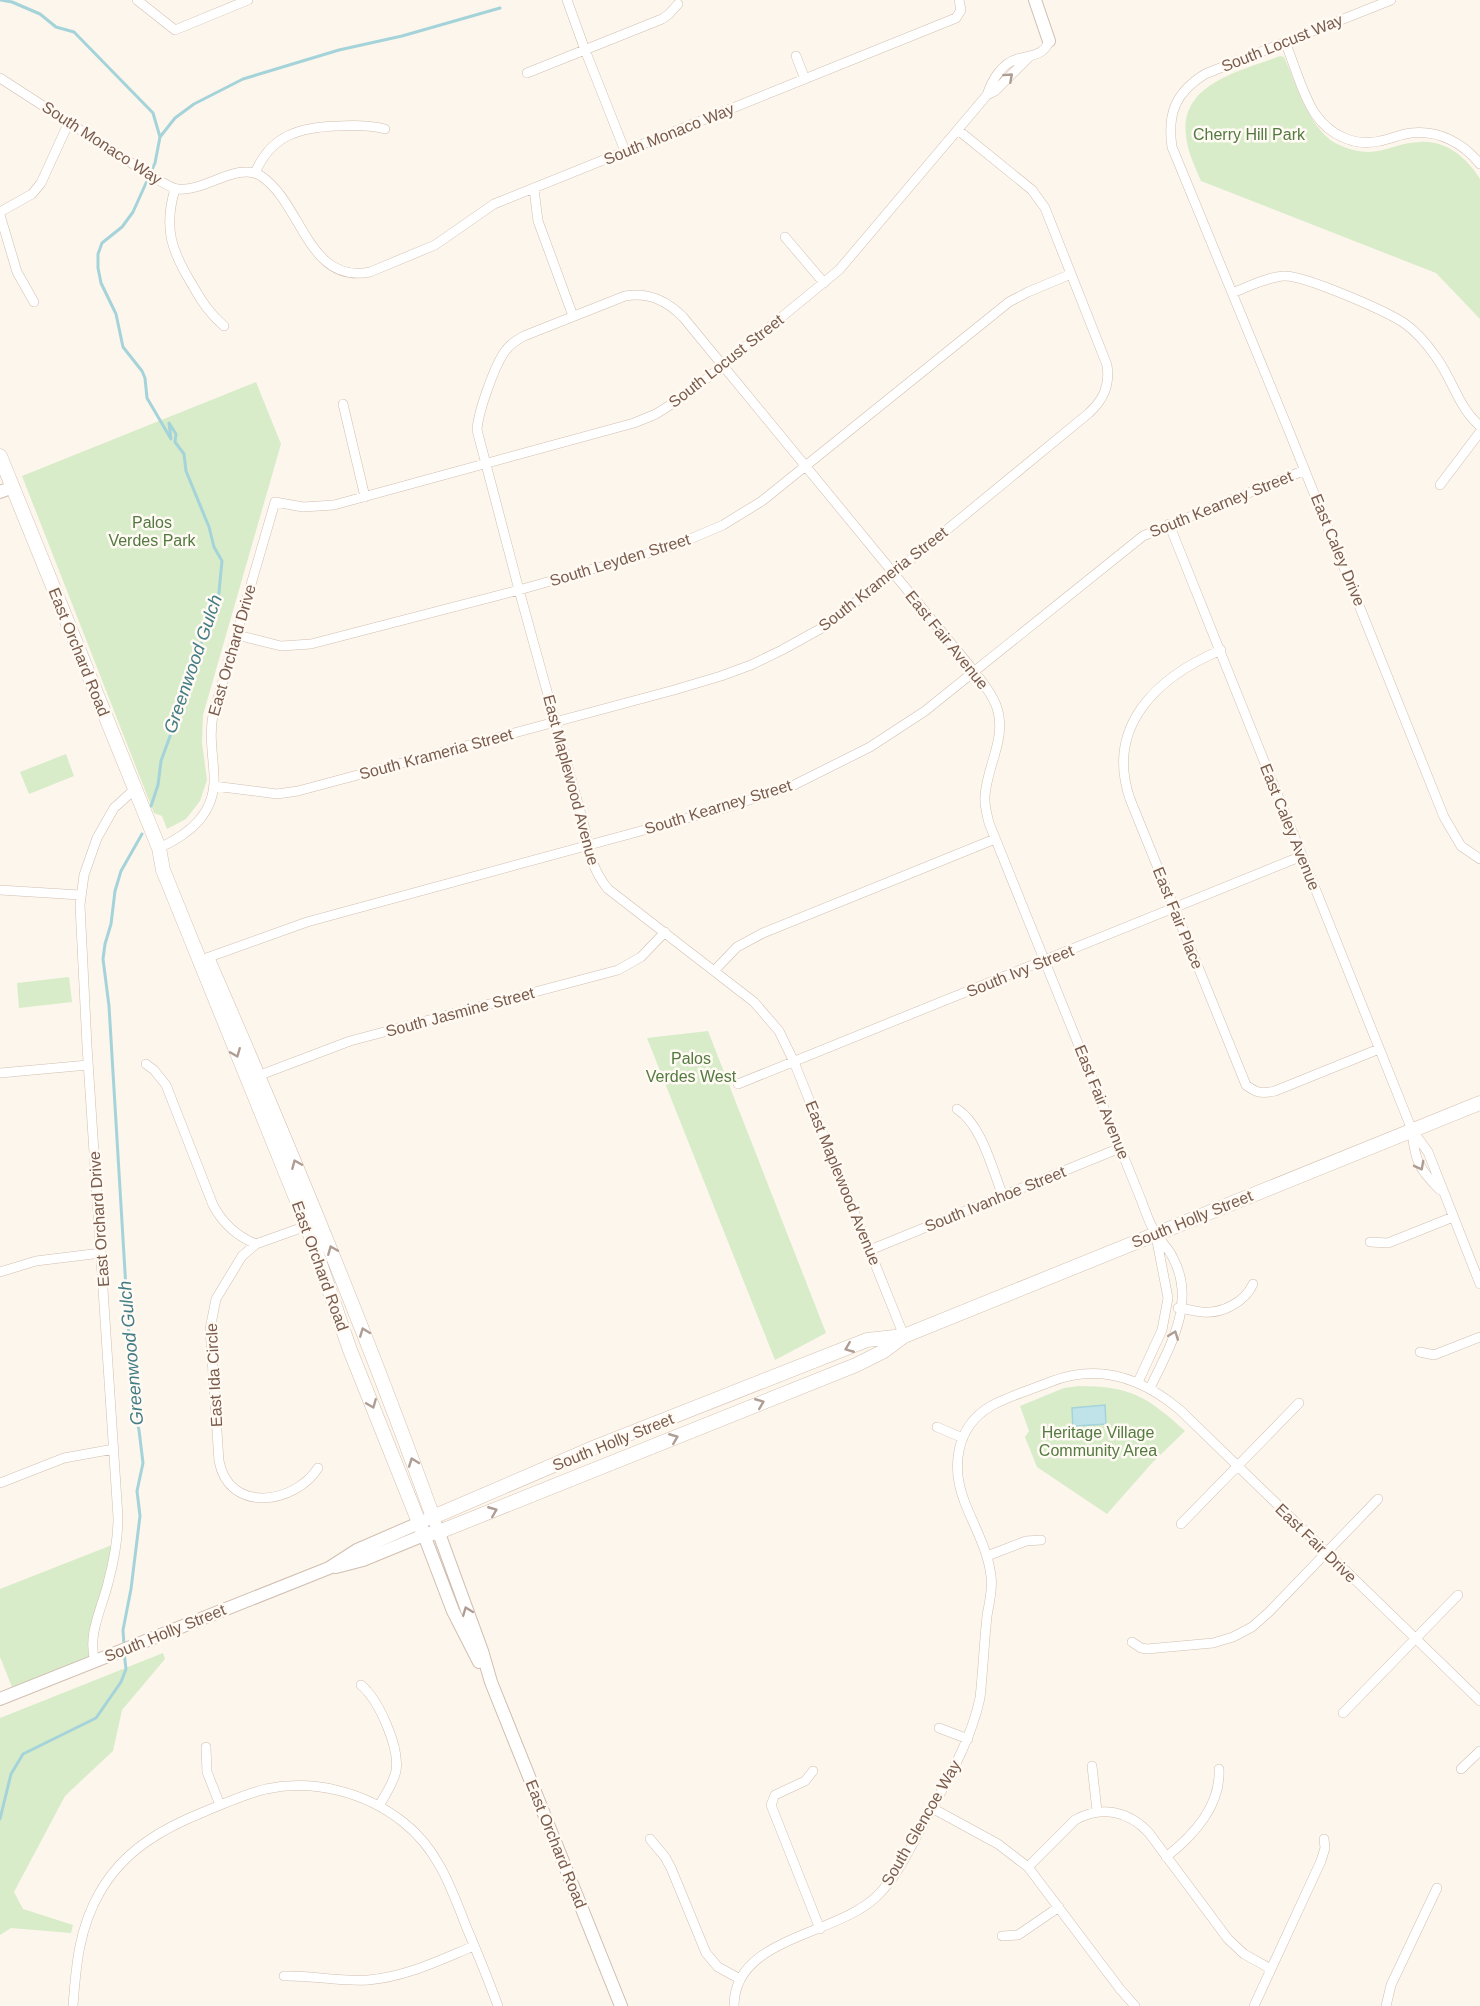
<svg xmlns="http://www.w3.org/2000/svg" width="1480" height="2006" font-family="Arial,sans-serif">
  <rect width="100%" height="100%" fill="#fdf6ec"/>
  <path fill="#d8ecc9" d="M 1280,56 L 1284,57 C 1297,85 1304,116 1328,138 C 1332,142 1338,144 1344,147 C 1378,160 1390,143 1420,142 C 1446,140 1467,158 1480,179 L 1480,319 L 1436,273 L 1201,181 C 1196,169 1189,155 1187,142 C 1175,84 1239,72 1280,56 Z
    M 256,382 L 281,444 L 203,715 L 202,743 L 207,780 L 200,801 L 186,819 L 167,829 L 162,816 L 154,813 L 22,476 Z
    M 66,754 L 74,776 L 29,794 L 20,772 Z
    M 69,977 L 72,1002 L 19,1008 L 17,983 Z
    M 708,1031 L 826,1333 L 775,1360 L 647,1038 Z
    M 1079,1386 C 1130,1386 1148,1397 1185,1431 L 1152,1463 L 1107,1514 L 1037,1467 L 1025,1437 L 1029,1431 L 1020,1406 L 1064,1388 Z
    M 117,1543 L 94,1656 L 12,1687 L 0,1657 L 0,1589 Z
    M 163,1653 L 165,1659 L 122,1710 L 113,1751 L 65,1796 L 14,1892 L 23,1909 L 73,1925 L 71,1933 L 11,1928 L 0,1935 L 0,1718 Z"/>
  <path fill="#bfe3e8" stroke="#a5d3da" stroke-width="1.5" d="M 1105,1405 L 1106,1424 L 1077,1426 L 1077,1429 L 1073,1429 L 1072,1408 Z"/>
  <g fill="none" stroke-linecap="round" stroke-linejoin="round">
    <path stroke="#a5d3da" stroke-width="3" d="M 1,0 L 12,2 L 40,14 L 56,27 L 74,32 L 153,113 L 160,137 L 155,163 L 133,212 L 122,227 L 102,243 L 98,254 L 98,268 L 101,283 L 116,314 L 123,347 L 142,371 L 145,378 L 147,398 L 171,439 L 169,423 L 176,434 L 175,442 L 184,454 L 186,471 L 209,527 L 214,547 L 222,561 L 218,602 L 194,661 L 173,728 L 161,761 L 158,785 L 151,806
      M 160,137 L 175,118 L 194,104 L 243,79 L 339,50 L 402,36 L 500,8
      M 124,1645 L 123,1630 L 131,1589 L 140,1516 L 137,1491 L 143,1463 L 139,1430 L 133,1405 L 109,1006 L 103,959 L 105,944 L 111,924 L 115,891 L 121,871 L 142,834
      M 0,1819 L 11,1774 L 23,1754 L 96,1718 L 121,1682 L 126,1669 L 124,1652"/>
    <defs>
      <path id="minor" d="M 137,0 L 175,30 L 248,0
        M 567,0 L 585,50 L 625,151
        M 1391,0 L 1205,74 C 1176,92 1167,113 1172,147 L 1289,431 L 1444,817 L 1461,846 L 1480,859
        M 1285,42 C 1294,63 1303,97 1316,115 C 1330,135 1355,147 1380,141 C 1391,139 1401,134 1411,133 C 1439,130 1463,143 1480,164
        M 796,56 L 805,79
        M 527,73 L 662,19 L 669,14 L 678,4
        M 0,78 L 153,177 C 161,181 170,188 178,189 C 205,192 238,161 261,176 C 302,203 308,285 370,272 L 435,245 L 494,204 L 956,18 L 961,10 L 959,0
        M 987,95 L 995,91 L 1029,57
        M 255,173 C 271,135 300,127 338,126 C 355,125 369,125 385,129
        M 175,189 C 163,229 172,252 193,286 C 202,302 210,314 224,326
        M 534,189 L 538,221 L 573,316
        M 0,212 L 32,194 L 41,183 L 69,122
        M 0,215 L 17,272 L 34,302
        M 785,237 L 824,283
        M 1232,293 C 1248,287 1267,277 1284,276 C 1304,275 1386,311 1404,323 C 1417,332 1427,344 1436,357 C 1453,380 1458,407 1480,426
        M 343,404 L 365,497
        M 1440,485 L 1480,432
        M 1169,524 L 1412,1130 L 1428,1152 L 1480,1284
        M 237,635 L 281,646 L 311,644 L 519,590 L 674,546 L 723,525 L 762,501 L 1009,302 L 1028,292 L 1071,274
        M 1221,650 C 1157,677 1105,726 1130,799 L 1246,1085 C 1256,1093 1262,1094 1275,1091 L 1379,1049
        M 214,786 L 277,794 L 298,791 L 674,690 L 721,676 L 751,665 L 782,650 L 820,629 L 893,574 L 1089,413 C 1104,399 1110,385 1107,365 L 1045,208 L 1032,190 L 958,130
        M 159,848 C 190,834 216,813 214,775 C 213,754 209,736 213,715 L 275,502 L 303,507 L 334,505 L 634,423 L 656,414 L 689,393 L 839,270 L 987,95 C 992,80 1002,63 1017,59 C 1030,55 1044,56 1049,41
        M 0,890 L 80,895
        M 201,960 L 307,922 L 725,808 L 794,785 L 870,747 L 925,711 L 1143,536 L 1305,470
        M 714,971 L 737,947 L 763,933 L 995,839
        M 146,1064 L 154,1070 L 166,1085 L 213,1205 C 223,1224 236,1236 256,1244
        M 0,1073 L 88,1065
        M 255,1077 L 350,1041 L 618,970 L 641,957 L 665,932
        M 738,1084 L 1302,856
        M 957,1109 C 982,1125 992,1169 1003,1196
        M 1412,1132 C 1415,1161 1419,1169 1440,1190
        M 308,1222 L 298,1229 L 256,1244 L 242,1256 L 216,1299 L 210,1329 L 219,1461 C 229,1514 295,1504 318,1468
        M 1370,1242 L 1388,1243 L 1453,1217
        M 870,1250 L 1120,1148
        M 0,1272 L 36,1261 L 101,1253
        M 1178,1308 C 1186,1309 1194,1311 1202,1312 C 1222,1314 1245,1302 1253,1284
        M 904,1336 L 794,1062 L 779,1031 L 754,1002 L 608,889 C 593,871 588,851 585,829 L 519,590 L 477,430 C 478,412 495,364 506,350 C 511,343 517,340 524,336 L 625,296 C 648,292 666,300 683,317 L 964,659 C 975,673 989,688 996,705 C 1008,738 987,764 985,796 C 984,805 987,814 989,823 L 1142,1202 C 1146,1213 1150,1226 1157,1235 C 1162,1243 1169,1249 1173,1258 C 1197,1303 1169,1348 1150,1388
        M 1420,1352 L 1434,1355 L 1480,1337
        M 1138,1382 L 1162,1330 L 1168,1298 L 1156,1236
        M 937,1427 L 963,1438
        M 0,1483 L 64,1458 L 114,1449
        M 1181,1524 L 1299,1403
        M 987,1556 L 1026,1541 L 1041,1540
        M 1132,1642 L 1141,1648 L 1147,1649 L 1213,1643 L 1233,1637 L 1252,1627 L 1269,1612 L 1378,1499
        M 95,1661 C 87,1635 102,1608 108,1583 C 114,1561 118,1540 118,1517 L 87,1046 L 80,905 L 84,875 L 97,838 L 114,808 L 135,789
        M 361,1685 C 379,1700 400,1748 396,1771 C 393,1784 385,1795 379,1806
        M 1343,1713 L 1458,1595
        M 939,1728 L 968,1739
        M 206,1747 L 207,1772 L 220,1805
        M 1092,1766 L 1097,1811
        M 1461,1769 L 1480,1751
        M 813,1771 L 805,1781 L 775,1795 L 771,1805 L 820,1929
        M 932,1808 L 998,1844 L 1028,1867 L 1120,1989 L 1135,2006
        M 650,1839 L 665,1857 L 671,1868 L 706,1953 L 718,1967 L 740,1979
        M 1166,1857 C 1193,1836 1221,1806 1219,1769
        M 1028,1867 L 1075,1820 C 1101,1805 1129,1811 1149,1833 L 1228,1939 L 1244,1954 L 1271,1969
        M 1002,1936 L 1018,1935 L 1059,1907
        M 284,1976 C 312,1975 340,1982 368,1980 C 406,1977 440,1960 474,1946
        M 73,2006 C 76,1965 79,1928 100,1892 C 124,1850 163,1828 206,1811 C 226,1803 245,1794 266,1789 C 314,1779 365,1792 403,1822 C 437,1848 451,1887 466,1926 C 477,1952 488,1979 498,2006
        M 734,2006 C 734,1936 838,1936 878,1895 C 898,1875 910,1848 924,1823 C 946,1782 970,1744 980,1698 C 983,1671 984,1644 987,1616 C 989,1603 993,1590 991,1576 C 988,1550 974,1526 965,1503 C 951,1468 955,1427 991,1406 C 1009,1396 1030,1390 1050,1382 C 1098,1363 1142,1378 1180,1410 L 1480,1701
        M 1254,2006 L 1321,1861 L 1325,1848 L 1324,1839
        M 1386,2006 L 1391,1985 L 1437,1888"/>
      <path id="tertiary" d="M 1035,0 L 1049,41
        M 0,492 L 13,487
        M 336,1567 L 363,1560 L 424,1535 L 453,1611 L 479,1662
        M 0,1699 L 329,1568 L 357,1550 L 433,1517 L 482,1651 L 491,1682 L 621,2006"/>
      <path id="secondary" d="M 0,456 L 159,848 L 163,870 L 306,1223 L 350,1350 L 424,1535 L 439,1532 L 856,1365 L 884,1351 L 904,1336 L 1480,1103
        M 209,962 C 289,1145 365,1329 433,1517 L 598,1446 L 867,1340 L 904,1336"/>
    </defs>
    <use href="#minor" stroke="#d1beb0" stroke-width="10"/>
    <use href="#tertiary" stroke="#d1beb0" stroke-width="14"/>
    <use href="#secondary" stroke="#d6c0b0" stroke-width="15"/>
    <use href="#minor" stroke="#fff" stroke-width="9"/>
    <use href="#tertiary" stroke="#fff" stroke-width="12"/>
    <use href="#secondary" stroke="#fff" stroke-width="14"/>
  </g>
  <defs><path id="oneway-chevron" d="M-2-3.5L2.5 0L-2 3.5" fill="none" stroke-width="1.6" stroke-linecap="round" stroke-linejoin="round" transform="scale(1.5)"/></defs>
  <g stroke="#af9d94">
    <use href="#oneway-chevron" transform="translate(1009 77) rotate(-42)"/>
    <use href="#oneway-chevron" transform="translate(236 1053) rotate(68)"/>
    <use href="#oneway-chevron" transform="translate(296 1164) rotate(-113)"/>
    <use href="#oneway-chevron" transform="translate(1420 1166) rotate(62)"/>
    <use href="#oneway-chevron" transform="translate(332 1250) rotate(-112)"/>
    <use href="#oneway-chevron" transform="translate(364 1332) rotate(-111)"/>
    <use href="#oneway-chevron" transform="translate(1174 1335) rotate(-69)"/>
    <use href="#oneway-chevron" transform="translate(849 1348) rotate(158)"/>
    <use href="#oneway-chevron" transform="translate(760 1403) rotate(-22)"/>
    <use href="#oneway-chevron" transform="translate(372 1404) rotate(68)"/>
    <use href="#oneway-chevron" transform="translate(674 1438) rotate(-22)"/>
    <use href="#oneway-chevron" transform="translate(413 1462) rotate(-110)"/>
    <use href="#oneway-chevron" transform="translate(493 1511) rotate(-22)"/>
    <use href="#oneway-chevron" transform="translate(467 1611) rotate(-111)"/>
  </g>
  <g text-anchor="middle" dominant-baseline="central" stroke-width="5" stroke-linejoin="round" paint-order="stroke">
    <g font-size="16" fill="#7a5c4d" stroke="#fffaf3">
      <text transform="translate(1282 43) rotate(-22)">South Locust Way</text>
      <text transform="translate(669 134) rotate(-22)">South Monaco Way</text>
      <text transform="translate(102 143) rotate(33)">South Monaco Way</text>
      <text transform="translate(726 361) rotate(-38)">South Locust Street</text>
      <text transform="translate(1221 504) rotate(-22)">South Kearney Street</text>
      <text transform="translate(1338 550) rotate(68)">East Caley Drive</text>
      <text transform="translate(620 560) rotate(-17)">South Leyden Street</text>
      <text transform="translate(883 579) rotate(-38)">South Krameria Street</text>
      <text transform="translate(947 640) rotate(51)">East Fair Avenue</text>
      <text transform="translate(232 650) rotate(-74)">East Orchard Drive</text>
      <text transform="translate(79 652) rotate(68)">East Orchard Road</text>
      <text transform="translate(436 754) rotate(-15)">South Krameria Street</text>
      <text transform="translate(571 780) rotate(75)">East Maplewood Avenue</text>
      <text transform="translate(718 807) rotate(-17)">South Kearney Street</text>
      <text transform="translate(1290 827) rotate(68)">East Caley Avenue</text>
      <text transform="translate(1178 918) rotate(68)">East Fair Place</text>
      <text transform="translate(1020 971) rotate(-22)">South Ivy Street</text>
      <text transform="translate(460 1012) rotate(-15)">South Jasmine Street</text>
      <text transform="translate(1102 1102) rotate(68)">East Fair Avenue</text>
      <text transform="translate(843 1183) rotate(68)">East Maplewood Avenue</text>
      <text transform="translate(995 1199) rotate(-22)">South Ivanhoe Street</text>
      <text transform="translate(99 1219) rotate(-94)">East Orchard Drive</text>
      <text transform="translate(1192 1219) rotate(-22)">South Holly Street</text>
      <text transform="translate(320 1266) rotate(70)">East Orchard Road</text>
      <text transform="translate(214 1375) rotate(-93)">East Ida Circle</text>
      <text transform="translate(613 1442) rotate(-22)">South Holly Street</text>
      <text transform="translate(1316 1543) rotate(44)">East Fair Drive</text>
      <text transform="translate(165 1633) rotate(-22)">South Holly Street</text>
      <text transform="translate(921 1823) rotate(-60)">South Glencoe Way</text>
      <text transform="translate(556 1844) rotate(68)">East Orchard Road</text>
    </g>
    <g font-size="16" fill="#537a41" stroke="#fffaf3">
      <text x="1249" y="134">Cherry Hill Park</text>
      <text x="152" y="522">Palos<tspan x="152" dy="18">Verdes Park</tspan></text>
      <text x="691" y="1058">Palos<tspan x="691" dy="18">Verdes West</tspan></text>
      <text x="1098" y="1432">Heritage Village<tspan x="1098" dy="18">Community Area</tspan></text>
    </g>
    <g font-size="18" font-style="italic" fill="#437c86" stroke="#fffaf3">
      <text transform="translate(193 664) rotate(-71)">Greenwood Gulch</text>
      <text transform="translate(131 1353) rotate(-95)">Greenwood Gulch</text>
    </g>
  </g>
</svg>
